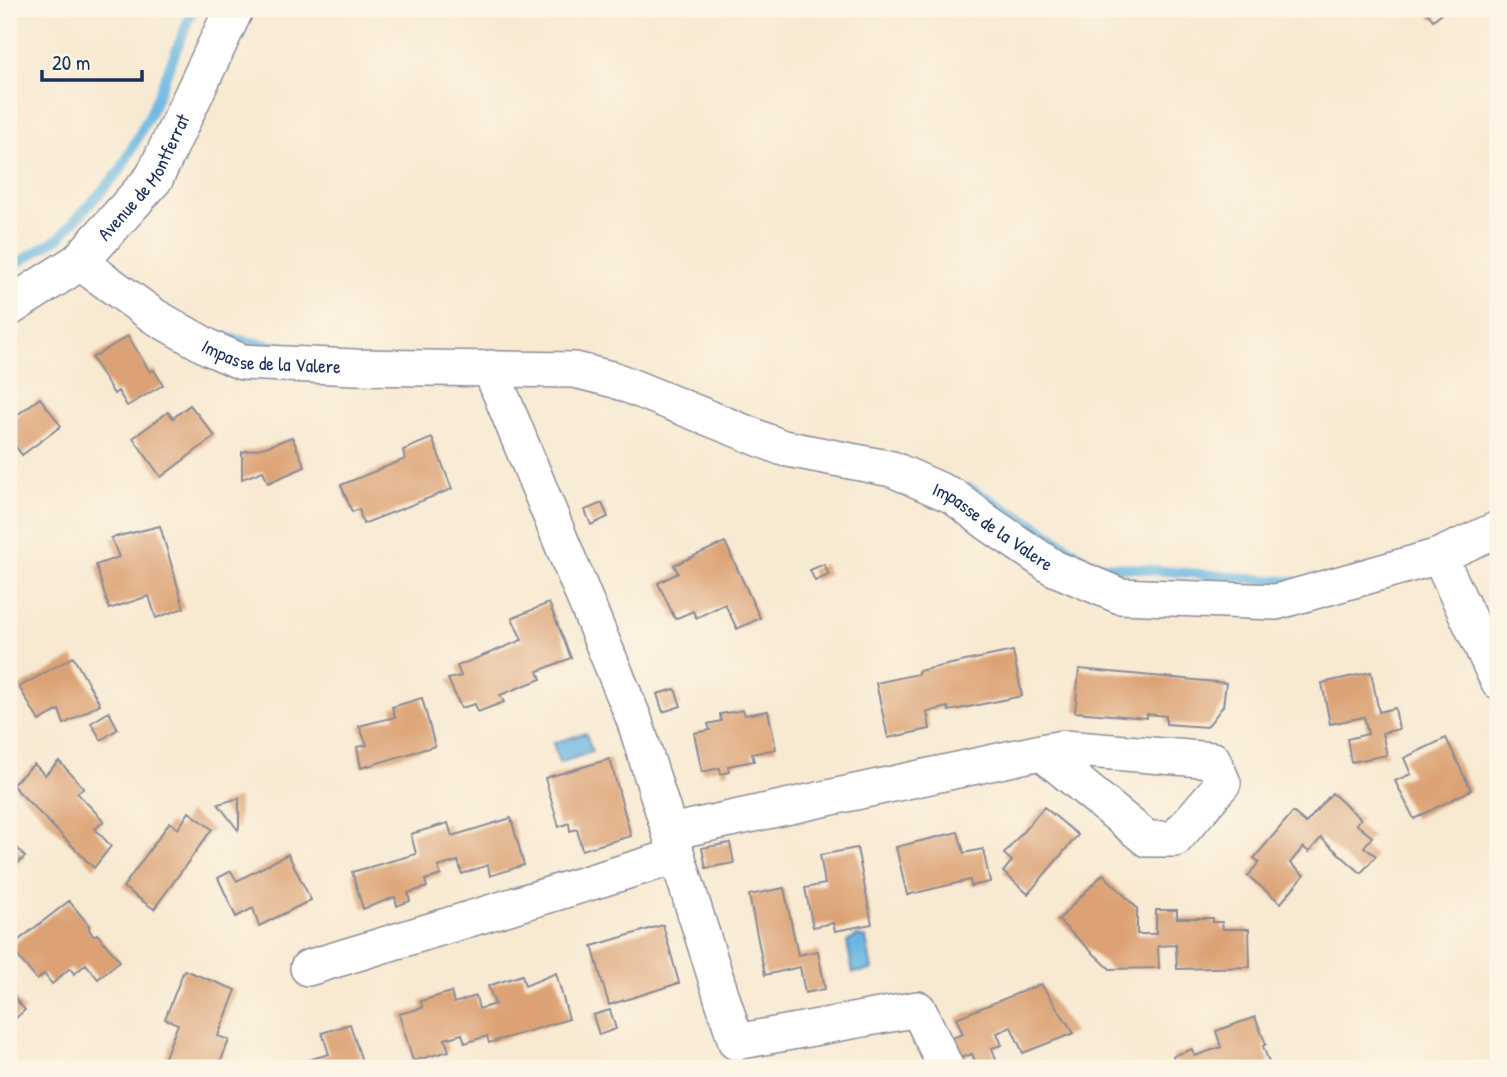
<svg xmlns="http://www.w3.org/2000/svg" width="1507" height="1077" font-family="'Patrick Hand',sans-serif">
  <rect width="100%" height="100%" fill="#fcf5e5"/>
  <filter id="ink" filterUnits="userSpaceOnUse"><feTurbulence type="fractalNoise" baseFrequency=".0143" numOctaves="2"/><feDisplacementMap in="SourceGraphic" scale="14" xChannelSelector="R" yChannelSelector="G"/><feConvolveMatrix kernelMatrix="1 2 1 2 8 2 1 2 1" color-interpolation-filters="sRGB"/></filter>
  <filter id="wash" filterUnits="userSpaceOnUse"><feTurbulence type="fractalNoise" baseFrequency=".00686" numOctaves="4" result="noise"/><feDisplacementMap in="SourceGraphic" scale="28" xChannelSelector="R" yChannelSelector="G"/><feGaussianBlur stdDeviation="1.57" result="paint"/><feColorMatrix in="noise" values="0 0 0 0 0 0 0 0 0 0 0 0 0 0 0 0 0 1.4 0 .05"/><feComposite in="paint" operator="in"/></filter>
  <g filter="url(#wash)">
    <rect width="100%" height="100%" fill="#f8e9d1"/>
    <path fill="#67b6e1" stroke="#4172a0" stroke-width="2" d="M 586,733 L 592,752 L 559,763 L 553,743 Z
      M 858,936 L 866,938 L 872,970 L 853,973 L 847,942 Z"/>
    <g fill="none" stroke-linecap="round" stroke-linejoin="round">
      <path stroke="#67b6e1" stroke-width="10" d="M 9,268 L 59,238 L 120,171 L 151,112 L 193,9
        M 220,337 L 288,348
        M 969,488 L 1034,524 L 1094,565 L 1295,582"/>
    </g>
    <g id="blocks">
      <path fill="#dca274" d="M 1424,9 L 1447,9 L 1433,20 Z
        M 128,336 L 150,372 L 154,370 L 163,385 L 127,406 L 118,391 L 114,394 L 92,358 Z
        M 40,398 L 61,426 L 22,455 L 9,437 L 9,421 Z
        M 190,405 L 215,436 L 161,477 L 133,438 L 168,412 L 173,418 Z
        M 292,437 L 305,467 L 268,483 L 263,471 L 242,479 L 242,452 L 266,447 Z
        M 432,438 L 452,489 L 363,524 L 359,509 L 352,512 L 341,485 L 405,459 L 403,450 Z
        M 602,503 L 608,517 L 591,525 L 585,510 Z
        M 160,526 L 184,608 L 156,618 L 149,596 L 109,609 L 96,565 L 119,557 L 111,538 Z
        M 725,542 L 760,618 L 737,629 L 725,604 L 696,618 L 693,611 L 675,619 L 658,583 L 678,573 L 674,565 Z
        M 824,564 L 829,575 L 815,581 L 810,570 Z
        M 549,603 L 571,658 L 538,671 L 541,679 L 500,695 L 504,702 L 478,712 L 475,704 L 461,708 L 448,679 L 461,676 L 457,666 L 522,640 L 512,618 Z
        M 1013,651 L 1022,696 L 949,711 L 948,707 L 927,712 L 930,729 L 888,738 L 876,683 L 918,674 L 918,671 Z
        M 73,657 L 100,704 L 64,724 L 59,710 L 39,721 L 19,687 Z
        M 1079,669 L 1226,683 L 1223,706 L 1207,727 L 1166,724 L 1166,716 L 1147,714 L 1147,718 L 1075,712 Z
        M 1371,672 L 1379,712 L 1395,708 L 1399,729 L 1382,733 L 1387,755 L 1351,762 L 1347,739 L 1368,734 L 1364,717 L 1330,724 L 1322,683 Z
        M 675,689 L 681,706 L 663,712 L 657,694 Z
        M 422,698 L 435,746 L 361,768 L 357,747 L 367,745 L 359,726 L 395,717 L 392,707 Z
        M 743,710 L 745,715 L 768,711 L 776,749 L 752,754 L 754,761 L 728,766 L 729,772 L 721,774 L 720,768 L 702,772 L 694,733 L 710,730 L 708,724 L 721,721 L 720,714 Z
        M 109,712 L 118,729 L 101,740 L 91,723 Z
        M 1446,738 L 1471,790 L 1414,819 L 1395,781 L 1411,774 L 1404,758 Z
        M 610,759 L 631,836 L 582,850 L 577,829 L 570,831 L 569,823 L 559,827 L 545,778 Z
        M 59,761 L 84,788 L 77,793 L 104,821 L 95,829 L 111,846 L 94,868 L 12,785 L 34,764 L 45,775 Z
        M 1332,793 L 1361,819 L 1356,824 L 1372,837 L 1364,847 L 1376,856 L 1361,873 L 1321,838 L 1309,852 L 1303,847 L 1290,863 L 1304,875 L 1281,903 L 1248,876 L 1259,862 L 1254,858 L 1293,812 L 1306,823 Z
        M 239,798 L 239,827 L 238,830 L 218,804 Z
        M 1044,807 L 1078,835 L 1028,894 L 1003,872 L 1012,861 L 1004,854 Z
        M 189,812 L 212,829 L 154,909 L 123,887 L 170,822 L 178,829 Z
        M 511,818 L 524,865 L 490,876 L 488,865 L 462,874 L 458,861 L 438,867 L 441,875 L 425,880 L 427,887 L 408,893 L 410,901 L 397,906 L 395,897 L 363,909 L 352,872 L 416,854 L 411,834 L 448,823 L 452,836 Z
        M 958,832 L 964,853 L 983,849 L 990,882 L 971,886 L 970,880 L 907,895 L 896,847 Z
        M 9,838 L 25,857 L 9,870 Z
        M 730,843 L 734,863 L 706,868 L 702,848 Z
        M 857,848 L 872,924 L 835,931 L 833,923 L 813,927 L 805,888 L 825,884 L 820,855 Z
        M 288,854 L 311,900 L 259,926 L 253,908 L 236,917 L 218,878 L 231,871 L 237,881 Z
        M 1103,874 L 1137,908 L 1137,934 L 1156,934 L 1156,910 L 1177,910 L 1177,918 L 1213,918 L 1213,922 L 1222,922 L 1223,929 L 1249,929 L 1250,967 L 1177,969 L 1176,945 L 1158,946 L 1159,968 L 1110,969 L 1058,920 Z
        M 784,888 L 798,955 L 818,951 L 825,989 L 805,993 L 800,967 L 765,975 L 749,895 Z
        M 69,901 L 89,925 L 89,929 L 93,936 L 97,934 L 120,961 L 98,979 L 86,964 L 74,974 L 70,968 L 52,984 L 44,974 L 37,980 L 10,947 Z
        M 663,925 L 679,983 L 609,1005 L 592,946 Z
        M 184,970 L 236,990 L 218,1036 L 229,1040 L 218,1068 L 179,1068 L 163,1062 L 178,1024 L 165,1019 Z
        M 556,973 L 569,1019 L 489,1043 L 487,1036 L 465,1043 L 462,1034 L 445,1039 L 449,1051 L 413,1061 L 399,1014 L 422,1008 L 421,1001 L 451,992 L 454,1003 L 476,996 L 479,1009 L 495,1004 L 488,986 L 522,975 L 525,986 Z
        M 1041,984 L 1074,1033 L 1023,1053 L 1011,1027 L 997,1033 L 1002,1045 L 992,1048 L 997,1063 L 985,1068 L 978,1068 L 972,1054 L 951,1061 L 941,1042 L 963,1034 L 956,1018 Z
        M 9,991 L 25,1010 L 9,1024 Z
        M 610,1010 L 616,1029 L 599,1035 L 593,1015 Z
        M 1255,1017 L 1266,1044 L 1263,1046 L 1271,1068 L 1177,1068 L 1173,1056 L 1192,1049 L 1195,1056 L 1221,1047 L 1216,1031 Z
        M 350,1024 L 364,1068 L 292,1068 L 291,1065 L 329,1054 L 322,1033 Z"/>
    </g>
  </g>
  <g filter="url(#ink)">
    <use href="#blocks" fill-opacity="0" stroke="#8a8c98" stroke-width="2"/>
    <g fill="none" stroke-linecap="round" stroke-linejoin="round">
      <defs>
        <g id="minor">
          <path id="s1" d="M 79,262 L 154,316 L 210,348 L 242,362 L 355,367 L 575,370 L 615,380 L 783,448 L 892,469 L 953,496 L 988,523 L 1054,568 L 1120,596 L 1276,602 L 1439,556 L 1498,529"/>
          <path d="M 490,368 L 634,719 L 736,1042 L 918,1009 L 946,1068"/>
          <path d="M 1439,556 L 1498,681"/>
          <path d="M 670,832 L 1041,752 L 1063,748 L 1213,760 L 1223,783 L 1175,839 L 1147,839 L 1041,752"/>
          <path d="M 308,968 L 677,856"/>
        </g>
        <g id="tertiary">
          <path id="s2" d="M 9,307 L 79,262 L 154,178 L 234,9"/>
        </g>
      </defs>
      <use href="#minor" stroke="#8a8c98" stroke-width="38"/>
      <use href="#tertiary" stroke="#8a8c98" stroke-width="41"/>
      <use href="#minor" stroke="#fff" stroke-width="35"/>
      <use href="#tertiary" stroke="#fff" stroke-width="38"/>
    </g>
  </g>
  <g text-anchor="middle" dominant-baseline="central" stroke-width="5" stroke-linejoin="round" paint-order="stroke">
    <g font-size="19" fill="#1b2f5e" stroke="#fcf5e5">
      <text stroke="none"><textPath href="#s2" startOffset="191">Avenue de Montferrat</textPath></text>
      <text stroke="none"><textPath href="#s1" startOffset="220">Impasse de la Valere</textPath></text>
      <text stroke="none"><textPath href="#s1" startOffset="975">Impasse de la Valere</textPath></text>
    </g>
  </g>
  <rect width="1507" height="1077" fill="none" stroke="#fcf5e5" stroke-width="35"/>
  <path d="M42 70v10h100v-10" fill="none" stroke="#1b2f5e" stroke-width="3.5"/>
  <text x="52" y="70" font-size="21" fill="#1b2f5e" stroke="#fcf5e5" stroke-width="5" paint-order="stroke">20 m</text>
</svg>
